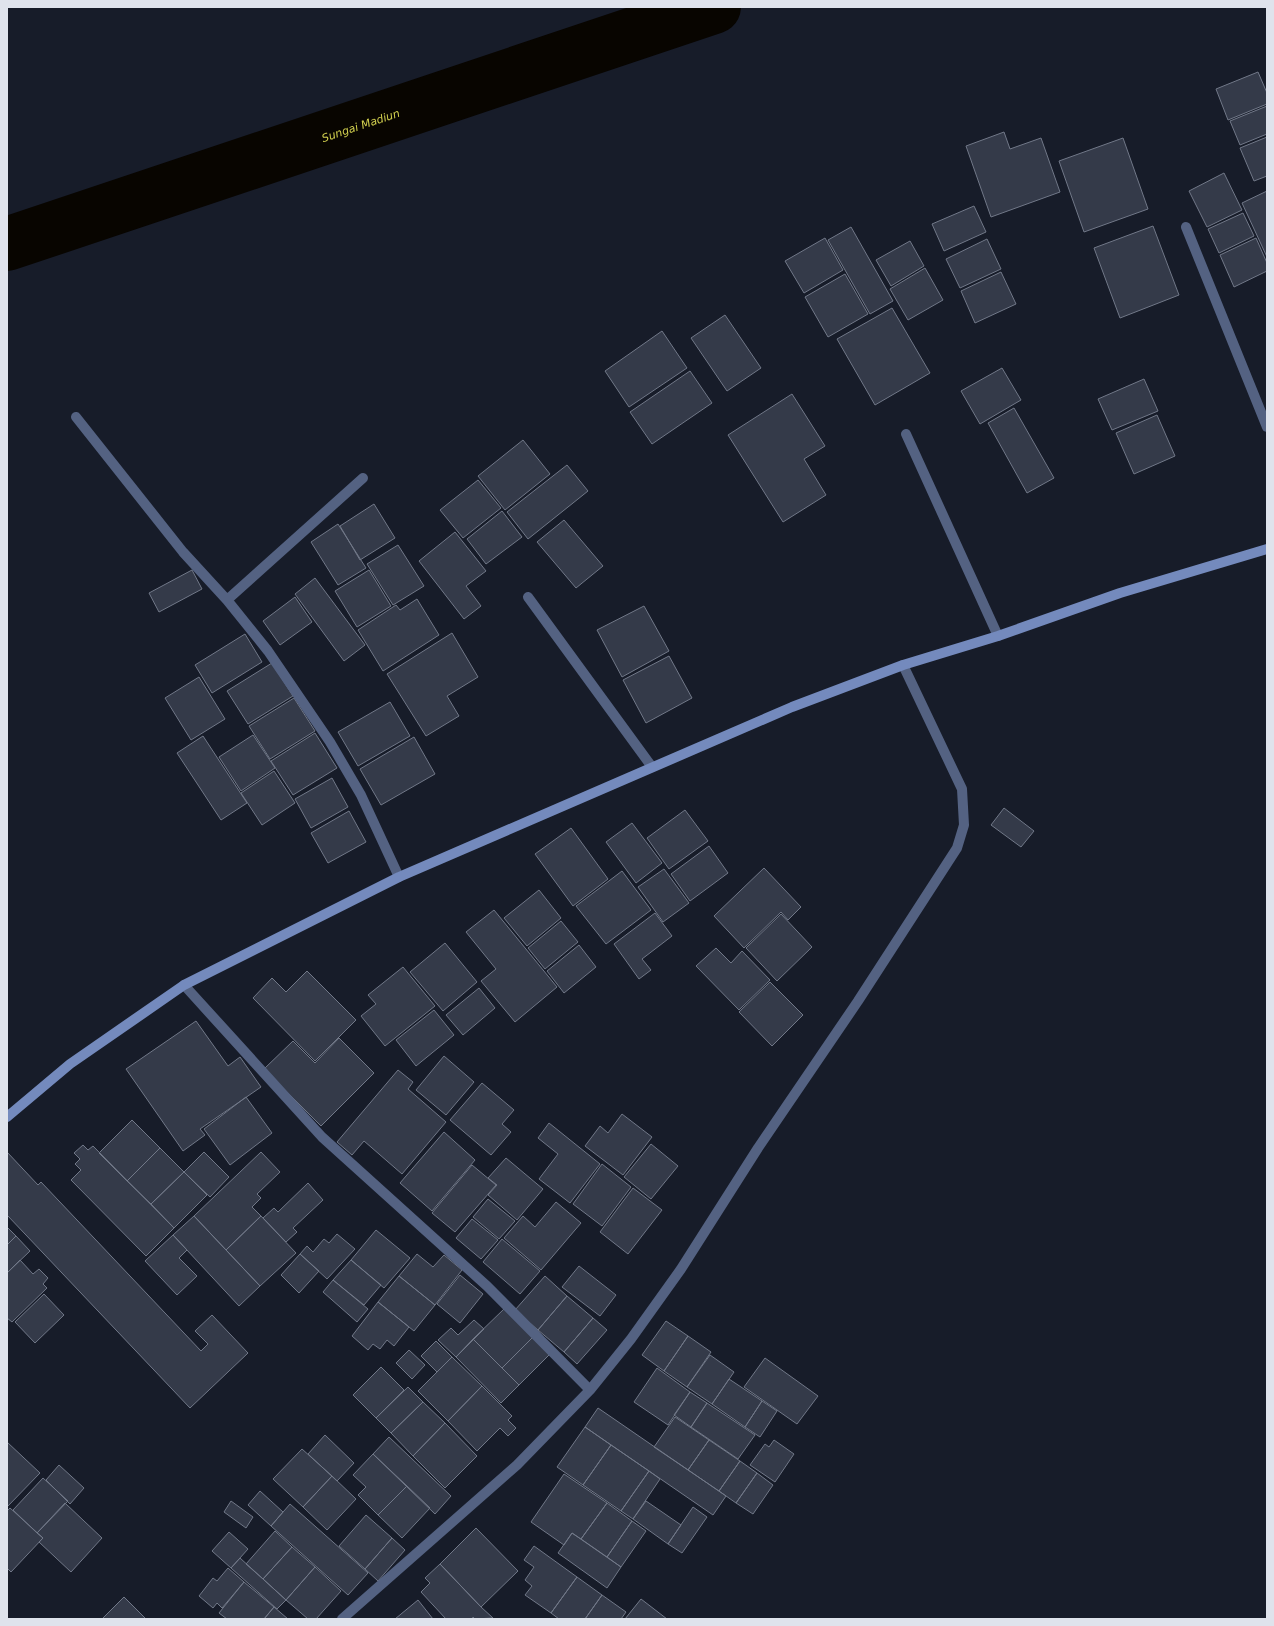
<svg xmlns="http://www.w3.org/2000/svg" width="1274" height="1626" font-family="'DejaVu Sans',sans-serif">
  <rect width="100%" height="100%" fill="#171c29"/>
  <g fill="none" stroke-linecap="round" stroke-linejoin="round">
    <path stroke="#080500" stroke-width="54" id="s1" d="M 7,244 L 714,7"/>
  </g>
  <path fill="#343a49" stroke="#717888" d="M 1258,72 L 1267,93 L 1267,104 L 1228,120 L 1216,89 Z
    M 1267,106 L 1267,134 L 1240,145 L 1230,121 Z
    M 1004,132 L 1010,149 L 1041,138 L 1060,192 L 991,217 L 966,146 Z
    M 1267,137 L 1267,176 L 1254,181 L 1240,148 Z
    M 1123,138 L 1148,209 L 1084,232 L 1059,161 Z
    M 1224,173 L 1242,210 L 1207,227 L 1189,191 Z
    M 1267,191 L 1267,257 L 1242,203 Z
    M 974,206 L 986,232 L 944,251 L 932,224 Z
    M 1243,213 L 1254,236 L 1219,253 L 1208,229 Z
    M 1153,226 L 1179,295 L 1120,318 L 1094,248 Z
    M 851,227 L 893,301 L 870,314 L 828,240 Z
    M 825,238 L 843,270 L 804,293 L 785,261 Z
    M 1256,238 L 1267,263 L 1267,271 L 1234,287 L 1220,255 Z
    M 987,239 L 1001,269 L 960,288 L 946,259 Z
    M 910,241 L 924,266 L 891,286 L 876,260 Z
    M 925,268 L 943,300 L 908,320 L 890,289 Z
    M 1001,272 L 1016,304 L 975,323 L 961,291 Z
    M 845,274 L 868,314 L 828,337 L 805,297 Z
    M 892,308 L 930,373 L 875,405 L 837,339 Z
    M 725,315 L 761,368 L 727,391 L 691,338 Z
    M 662,331 L 687,368 L 629,407 L 605,371 Z
    M 1002,368 L 1021,400 L 980,424 L 961,391 Z
    M 690,371 L 712,403 L 652,444 L 630,412 Z
    M 1144,379 L 1158,411 L 1112,430 L 1098,399 Z
    M 792,394 L 825,446 L 804,459 L 826,495 L 783,522 L 728,435 Z
    M 1014,408 L 1054,478 L 1027,493 L 988,423 Z
    M 1157,415 L 1175,456 L 1134,474 L 1116,433 Z
    M 523,440 L 550,474 L 505,510 L 478,476 Z
    M 567,465 L 588,491 L 528,539 L 507,512 Z
    M 478,480 L 501,508 L 463,538 L 440,510 Z
    M 374,504 L 395,538 L 360,560 L 340,526 Z
    M 502,511 L 522,537 L 486,564 L 467,539 Z
    M 564,520 L 603,566 L 576,588 L 537,542 Z
    M 338,524 L 366,568 L 338,585 L 311,542 Z
    M 455,532 L 486,571 L 466,586 L 481,606 L 464,619 L 419,561 Z
    M 398,545 L 424,586 L 393,605 L 367,564 Z
    M 192,570 L 202,589 L 159,612 L 149,593 Z
    M 369,570 L 391,606 L 357,627 L 335,591 Z
    M 315,578 L 365,645 L 344,661 L 295,594 Z
    M 295,597 L 312,622 L 280,645 L 263,621 Z
    M 417,599 L 439,635 L 383,671 L 358,630 L 396,605 L 400,610 Z
    M 644,606 L 669,651 L 622,677 L 597,630 Z
    M 452,633 L 478,677 L 447,696 L 459,716 L 426,736 L 387,674 Z
    M 245,634 L 262,662 L 212,693 L 195,665 Z
    M 669,656 L 692,698 L 646,723 L 623,680 Z
    M 272,663 L 293,696 L 248,724 L 227,691 Z
    M 199,677 L 225,719 L 191,740 L 165,698 Z
    M 294,698 L 315,731 L 270,759 L 249,726 Z
    M 390,702 L 410,736 L 358,766 L 338,732 Z
    M 315,733 L 337,768 L 293,795 L 271,761 Z
    M 253,735 L 275,768 L 241,791 L 219,757 Z
    M 203,736 L 247,803 L 221,820 L 177,753 Z
    M 414,737 L 435,774 L 381,805 L 360,769 Z
    M 274,771 L 295,803 L 262,825 L 241,793 Z
    M 332,778 L 348,807 L 311,828 L 295,799 Z
    M 1004,808 L 1034,831 L 1021,847 L 991,825 Z
    M 685,810 L 708,841 L 669,869 L 647,838 Z
    M 349,811 L 366,842 L 328,863 L 311,833 Z
    M 632,823 L 662,863 L 636,883 L 606,842 Z
    M 571,828 L 608,879 L 573,906 L 535,854 Z
    M 709,846 L 728,873 L 690,901 L 671,874 Z
    M 764,868 L 801,907 L 788,920 L 781,912 L 744,948 L 714,916 Z
    M 664,869 L 689,903 L 663,922 L 638,887 Z
    M 622,871 L 651,910 L 606,944 L 576,906 Z
    M 539,890 L 561,918 L 527,946 L 504,918 Z
    M 494,910 L 557,987 L 515,1022 L 481,981 L 496,969 L 466,932 Z
    M 655,913 L 672,936 L 642,959 L 651,970 L 639,979 L 614,944 Z
    M 781,914 L 812,947 L 777,981 L 746,948 Z
    M 561,921 L 578,942 L 545,969 L 528,948 Z
    M 445,943 L 477,982 L 443,1011 L 410,972 Z
    M 579,945 L 596,967 L 564,993 L 547,971 Z
    M 716,948 L 731,963 L 742,951 L 770,980 L 739,1010 L 696,966 Z
    M 403,967 L 435,1006 L 385,1046 L 361,1016 L 376,1004 L 368,995 Z
    M 307,971 L 356,1020 L 315,1061 L 253,998 L 272,978 L 286,992 Z
    M 770,982 L 803,1015 L 772,1046 L 739,1012 Z
    M 479,988 L 495,1008 L 463,1035 L 446,1015 Z
    M 434,1010 L 454,1035 L 416,1066 L 396,1040 Z
    M 196,1021 L 228,1066 L 240,1057 L 261,1087 L 200,1129 L 205,1135 L 183,1151 L 126,1069 Z
    M 339,1038 L 374,1073 L 321,1126 L 264,1069 L 293,1041 L 315,1063 Z
    M 444,1056 L 474,1082 L 446,1115 L 416,1090 Z
    M 398,1070 L 413,1082 L 408,1089 L 446,1122 L 402,1174 L 364,1141 L 352,1155 L 337,1142 Z
    M 482,1083 L 514,1110 L 502,1124 L 511,1132 L 491,1155 L 450,1120 Z
    M 246,1097 L 272,1133 L 230,1165 L 204,1129 Z
    M 622,1114 L 652,1137 L 623,1175 L 585,1146 L 600,1126 L 608,1133 Z
    M 132,1120 L 160,1148 L 127,1181 L 99,1153 Z
    M 549,1123 L 600,1164 L 570,1203 L 539,1179 L 558,1154 L 538,1138 Z
    M 444,1132 L 475,1160 L 432,1211 L 400,1183 Z
    M 651,1144 L 678,1166 L 651,1199 L 624,1177 Z
    M 83,1145 L 88,1150 L 93,1146 L 174,1228 L 146,1256 L 71,1180 L 81,1170 L 75,1164 L 80,1159 L 74,1153 Z
    M 160,1148 L 184,1172 L 151,1204 L 127,1181 Z
    M 7,1152 L 38,1185 L 41,1182 L 201,1351 L 208,1344 L 195,1331 L 212,1315 L 248,1353 L 190,1408 L 7,1215 Z
    M 204,1152 L 229,1177 L 210,1197 L 184,1172 Z
    M 261,1152 L 280,1172 L 257,1194 L 261,1198 L 252,1207 L 261,1216 L 226,1250 L 194,1216 Z
    M 506,1158 L 543,1189 L 517,1220 L 488,1195 L 497,1185 L 488,1178 Z
    M 602,1164 L 631,1187 L 602,1226 L 573,1204 Z
    M 472,1165 L 496,1185 L 455,1232 L 432,1213 Z
    M 184,1172 L 207,1195 L 174,1228 L 151,1204 Z
    M 308,1183 L 323,1200 L 293,1228 L 297,1232 L 286,1242 L 263,1218 L 274,1208 L 278,1212 Z
    M 633,1188 L 662,1210 L 628,1254 L 600,1232 Z
    M 488,1199 L 515,1221 L 499,1239 L 473,1217 Z
    M 556,1202 L 581,1223 L 541,1270 L 504,1238 L 523,1216 L 535,1227 Z
    M 194,1216 L 260,1286 L 239,1306 L 173,1235 Z
    M 261,1216 L 296,1253 L 260,1286 L 226,1250 Z
    M 472,1219 L 498,1240 L 481,1259 L 456,1238 Z
    M 7,1227 L 16,1236 L 7,1245 Z
    M 376,1230 L 410,1258 L 384,1288 L 351,1260 Z
    M 337,1234 L 355,1249 L 327,1279 L 300,1254 L 307,1246 L 313,1252 L 324,1239 L 329,1243 Z
    M 173,1235 L 187,1250 L 179,1258 L 197,1276 L 177,1295 L 145,1261 Z
    M 16,1236 L 30,1251 L 7,1273 L 7,1245 Z
    M 502,1239 L 540,1271 L 520,1294 L 483,1262 Z
    M 300,1254 L 319,1271 L 299,1293 L 281,1275 Z
    M 417,1254 L 433,1267 L 444,1255 L 462,1270 L 435,1305 L 399,1276 Z
    M 20,1260 L 33,1274 L 39,1269 L 48,1278 L 43,1284 L 47,1288 L 12,1322 L 7,1318 L 7,1273 Z
    M 351,1260 L 381,1285 L 364,1305 L 333,1280 Z
    M 579,1266 L 616,1295 L 600,1316 L 562,1287 Z
    M 460,1275 L 483,1294 L 460,1323 L 437,1304 Z
    M 399,1276 L 435,1305 L 414,1331 L 378,1302 Z
    M 545,1276 L 567,1296 L 538,1330 L 515,1310 Z
    M 333,1280 L 368,1309 L 357,1322 L 323,1292 Z
    M 44,1294 L 64,1315 L 35,1343 L 15,1322 Z
    M 567,1296 L 593,1318 L 564,1352 L 538,1330 Z
    M 378,1302 L 409,1327 L 394,1346 L 387,1340 L 380,1349 L 373,1344 L 368,1350 L 352,1336 Z
    M 505,1308 L 534,1336 L 502,1368 L 473,1339 Z
    M 593,1318 L 607,1330 L 577,1364 L 564,1352 Z
    M 474,1320 L 484,1329 L 456,1357 L 438,1340 L 451,1328 L 458,1335 Z
    M 666,1321 L 688,1336 L 664,1371 L 642,1355 Z
    M 534,1336 L 551,1353 L 519,1385 L 502,1368 Z
    M 688,1336 L 711,1352 L 687,1387 L 664,1371 Z
    M 473,1339 L 519,1385 L 501,1403 L 456,1357 Z
    M 436,1341 L 452,1357 L 437,1372 L 421,1356 Z
    M 409,1350 L 425,1365 L 412,1379 L 396,1363 Z
    M 710,1355 L 734,1372 L 712,1404 L 687,1387 Z
    M 452,1357 L 482,1386 L 448,1421 L 418,1391 Z
    M 765,1358 L 818,1396 L 797,1424 L 744,1387 Z
    M 381,1367 L 404,1390 L 376,1418 L 353,1395 Z
    M 657,1368 L 690,1392 L 668,1425 L 634,1402 Z
    M 729,1379 L 762,1401 L 745,1427 L 712,1404 Z
    M 482,1386 L 512,1416 L 508,1420 L 516,1428 L 508,1436 L 500,1428 L 477,1451 L 448,1421 Z
    M 408,1387 L 423,1402 L 391,1433 L 376,1418 Z
    M 690,1392 L 707,1403 L 691,1427 L 674,1415 Z
    M 762,1401 L 777,1411 L 760,1437 L 745,1427 Z
    M 423,1402 L 445,1423 L 413,1456 L 391,1433 Z
    M 707,1403 L 755,1435 L 738,1459 L 691,1427 Z
    M 598,1408 L 726,1496 L 713,1515 L 585,1427 Z
    M 675,1417 L 709,1440 L 688,1470 L 654,1447 Z
    M 445,1423 L 477,1456 L 445,1488 L 413,1456 Z
    M 585,1427 L 611,1445 L 583,1485 L 557,1467 Z
    M 325,1435 L 354,1463 L 337,1481 L 308,1454 Z
    M 389,1437 L 451,1496 L 435,1514 L 373,1454 Z
    M 709,1440 L 740,1461 L 719,1491 L 688,1470 Z
    M 774,1440 L 794,1454 L 775,1482 L 750,1465 L 765,1444 L 769,1447 Z
    M 7,1442 L 40,1473 L 7,1507 Z
    M 611,1445 L 649,1471 L 621,1511 L 583,1485 Z
    M 302,1449 L 332,1476 L 303,1507 L 273,1479 Z
    M 373,1454 L 407,1486 L 378,1515 L 358,1495 L 366,1487 L 353,1475 Z
    M 740,1461 L 757,1473 L 736,1503 L 719,1491 Z
    M 59,1465 L 84,1488 L 70,1504 L 46,1480 Z
    M 649,1471 L 660,1479 L 633,1519 L 621,1511 Z
    M 757,1473 L 773,1485 L 753,1514 L 736,1503 Z
    M 564,1474 L 607,1503 L 581,1539 L 572,1533 L 564,1545 L 531,1522 Z
    M 332,1476 L 356,1499 L 327,1530 L 303,1507 Z
    M 43,1478 L 68,1501 L 37,1533 L 13,1510 Z
    M 407,1486 L 430,1508 L 402,1538 L 378,1515 Z
    M 260,1491 L 283,1512 L 271,1526 L 248,1505 Z
    M 231,1501 L 253,1517 L 246,1528 L 224,1512 Z
    M 646,1501 L 681,1525 L 668,1544 L 633,1519 Z
    M 65,1503 L 102,1538 L 71,1572 L 39,1542 L 43,1538 L 37,1533 Z
    M 607,1503 L 632,1521 L 607,1557 L 581,1539 Z
    M 290,1504 L 368,1573 L 348,1595 L 271,1526 Z
    M 693,1507 L 707,1517 L 682,1553 L 668,1544 Z
    M 10,1508 L 43,1538 L 11,1572 L 7,1568 L 7,1511 Z
    M 366,1515 L 392,1538 L 365,1569 L 339,1546 Z
    M 632,1521 L 646,1531 L 621,1567 L 607,1557 Z
    M 476,1528 L 518,1571 L 481,1607 L 440,1564 Z
    M 275,1531 L 292,1547 L 263,1579 L 246,1564 Z
    M 229,1532 L 248,1549 L 231,1568 L 212,1551 Z
    M 572,1533 L 621,1567 L 607,1588 L 558,1553 Z
    M 392,1538 L 405,1550 L 378,1581 L 365,1569 Z
    M 534,1546 L 577,1577 L 551,1613 L 525,1595 L 532,1586 L 525,1580 L 534,1567 L 524,1560 Z
    M 292,1547 L 315,1567 L 286,1600 L 263,1579 Z
    M 240,1558 L 286,1600 L 277,1609 L 231,1568 Z
    M 440,1564 L 481,1607 L 493,1618 L 475,1619 L 473,1617 L 472,1619 L 446,1619 L 421,1592 L 430,1583 L 425,1578 Z
    M 315,1567 L 341,1591 L 316,1619 L 308,1619 L 286,1600 Z
    M 228,1568 L 244,1582 L 222,1608 L 217,1603 L 213,1608 L 199,1596 L 213,1578 L 217,1581 Z
    M 577,1577 L 602,1595 L 585,1619 L 559,1619 L 551,1613 Z
    M 244,1582 L 274,1607 L 264,1619 L 227,1619 L 219,1613 Z
    M 602,1595 L 626,1612 L 621,1619 L 585,1619 Z
    M 124,1597 L 146,1619 L 102,1619 Z
    M 641,1599 L 667,1619 L 625,1619 Z
    M 418,1600 L 433,1619 L 395,1619 Z
    M 274,1607 L 288,1619 L 264,1619 Z"/>
  <g fill="none" stroke-linecap="round" stroke-linejoin="round">
    <path stroke="#546282" stroke-width="10" d="M 1186,227 L 1267,427
      M 76,417 L 183,552 L 227,600 L 268,651 L 330,742 L 361,795 L 399,877
      M 906,434 L 998,636
      M 528,597 L 652,767
      M 227,600 L 363,478
      M 184,985 L 322,1137 L 487,1286 L 590,1390
      M 342,1619 L 517,1465 L 590,1390 L 631,1339 L 681,1269 L 758,1148 L 858,1001 L 957,848 L 964,825 L 962,789 L 903,665"/>
    <path stroke="#748abd" stroke-width="10" d="M 7,1117 L 70,1064 L 184,985 L 399,877 L 792,707 L 903,665 L 998,636 L 1120,593 L 1267,549"/>
  </g>
  <g text-anchor="middle" dominant-baseline="central" stroke-width="4" stroke-linejoin="round" paint-order="stroke">
    <g font-size="11" font-style="italic" fill="#d2d04e" stroke="#0e131f">
      <text stroke="none"><textPath href="#s1" startOffset="373">Sungai Madiun</textPath></text>
    </g>
  </g>
  <rect width="1274" height="1626" fill="none" stroke="#dfe3ec" stroke-width="16"/>
</svg>
